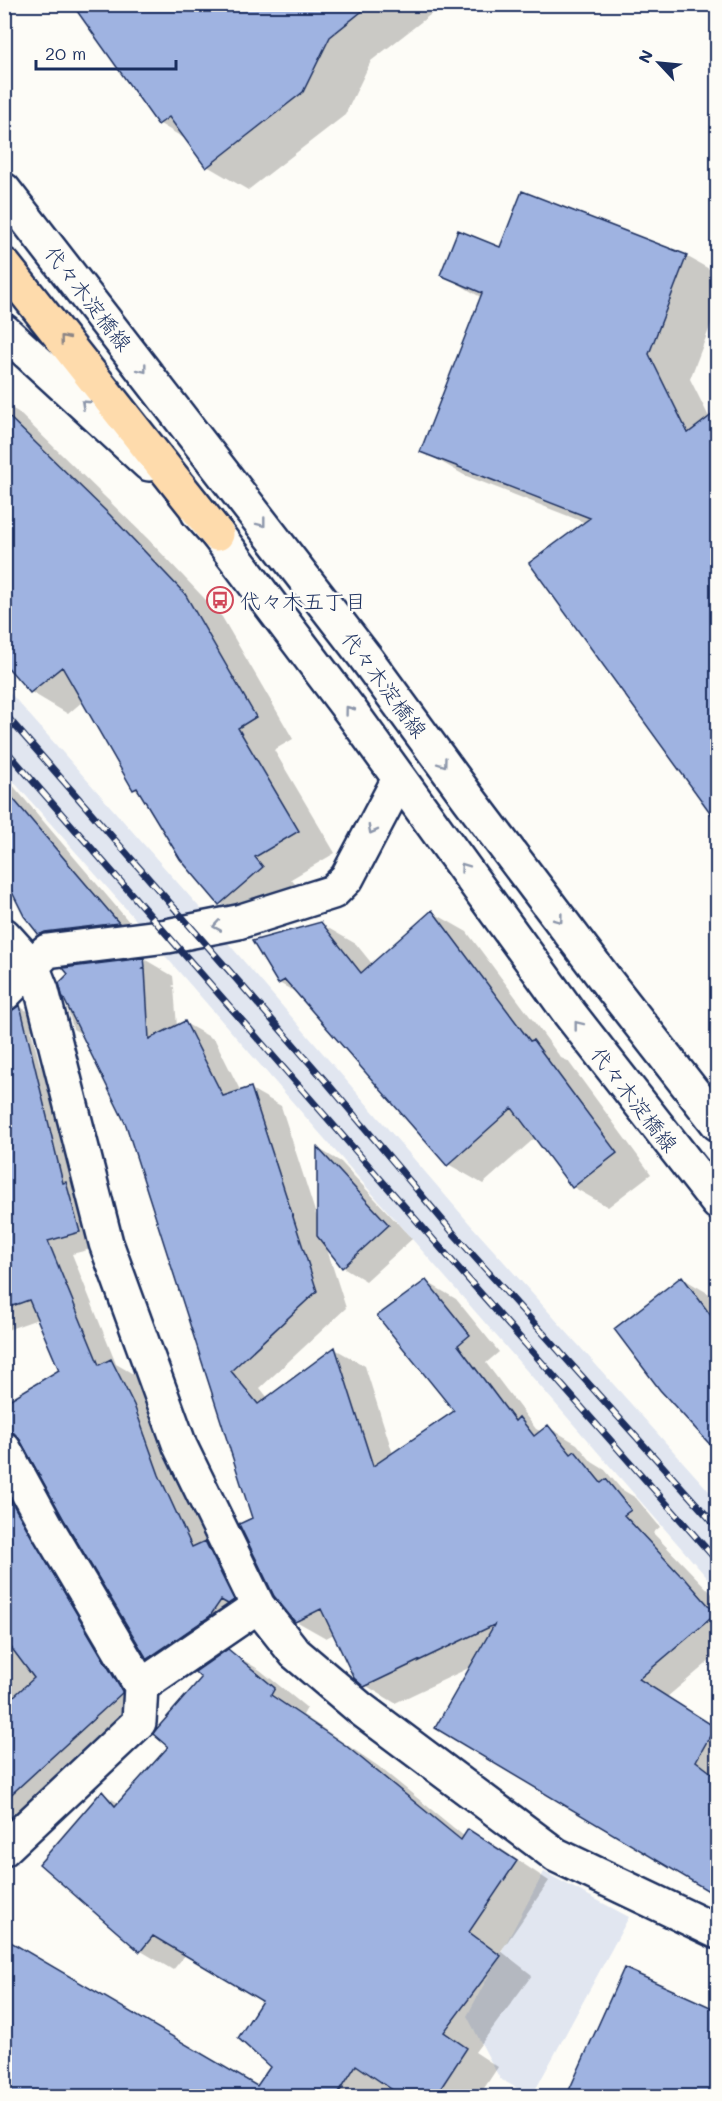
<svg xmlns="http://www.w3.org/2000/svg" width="722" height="2101" font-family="Mali,'Klee One',sans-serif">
  <rect width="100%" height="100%" fill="#fdfcf7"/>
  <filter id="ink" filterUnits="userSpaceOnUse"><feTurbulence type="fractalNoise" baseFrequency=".0167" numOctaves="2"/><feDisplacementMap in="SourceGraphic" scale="12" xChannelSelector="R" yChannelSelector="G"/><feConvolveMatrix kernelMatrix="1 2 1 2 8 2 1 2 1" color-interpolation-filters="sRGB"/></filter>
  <g filter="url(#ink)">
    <path fill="#e1e6f0" d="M 4,686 L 207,916 L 142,927 L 5,772 Z
      M 222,936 L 469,1223 L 717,1500 L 717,1589 L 160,950 Z
      M 544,1872 L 629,1917 L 532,2096 L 500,2079 L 467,2016 Z"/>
    <path fill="#0003" fill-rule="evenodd" d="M 73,4 L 430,4 L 435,11 L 371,61 L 345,115 L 248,190 L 207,166 L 187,140 L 160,124 Z
      M 501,249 L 686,256 L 718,274 L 718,306 L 690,379 L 710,419 L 715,415 L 718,416 L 718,820 L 531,563 L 586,523 L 464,475 L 422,451 L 482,298 L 442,274 Z
      M 4,404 L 18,412 L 147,538 L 222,617 L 293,739 L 274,750 L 335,853 L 291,879 L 299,889 L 257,925 L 220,903 L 142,794 L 134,789 L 83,701 L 68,714 L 31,692 L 4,660 Z
      M 4,775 L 142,937 L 64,948 L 40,934 L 14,893 L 4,887 Z
      M 432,912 L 467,932 L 561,1058 L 568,1061 L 651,1174 L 608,1207 L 573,1187 L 536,1137 L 483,1184 L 448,1164 L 299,994 L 279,983 L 321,924 L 356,944 L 373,965 Z
      M 4,946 L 10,951 L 10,1013 L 20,1007 L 44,1020 L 103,1246 L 72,1254 L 116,1364 L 135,1375 L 158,1421 L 183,1491 L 207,1544 L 230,1556 L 258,1614 L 172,1672 L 148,1658 L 25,1445 L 20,1446 L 145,1708 L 23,1819 L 4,1808 L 4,1404 L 61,1371 L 38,1319 L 4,1331 ZM 31,1030 L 34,1030 L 43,1064 L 40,1065 Z
      M 144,959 L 173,976 L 174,985 L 172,986 L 174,987 L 177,1027 L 185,1023 L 215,1040 L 241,1092 L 251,1089 L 281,1106 L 318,1221 L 319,1149 L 341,1162 L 412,1239 L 366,1281 L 343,1267 L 326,1246 L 346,1308 L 260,1388 L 268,1398 L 335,1349 L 365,1366 L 393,1454 L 456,1411 L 427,1282 L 456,1299 L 499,1352 L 486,1363 L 536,1429 L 542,1432 L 548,1427 L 577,1444 L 592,1462 L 605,1470 L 621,1489 L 636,1498 L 660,1527 L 653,1533 L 718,1600 L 718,1654 L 667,1697 L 718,1729 L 718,1894 L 438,1727 L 473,1666 L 395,1703 L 365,1685 L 334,1634 L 326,1638 L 296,1621 L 253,1519 L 127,1125 L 84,1035 L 73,1029 L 63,992 Z
      M 682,1278 L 718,1299 L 718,1449 L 662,1389 Z
      M 228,1651 L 260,1670 L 307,1708 L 303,1715 L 378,1766 L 465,1837 L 469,1831 L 501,1849 L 549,1881 L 501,1951 L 532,1975 L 475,2052 L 498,2067 L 479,2096 L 4,2096 L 257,2088 L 272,2067 L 264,2000 L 186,1954 L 173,1970 L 141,1951 L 41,1864 L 102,1793 L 120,1804 L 170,1747 Z
      M 718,2004 L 718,2096 L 568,2096 L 714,2010 Z"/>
    <path fill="#9fb3e1" stroke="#1b2f5e" stroke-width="1.5" d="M 72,4 L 371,4 L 330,37 L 303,92 L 206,168 L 169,117 L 158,125 Z
      M 522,191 L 687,255 L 649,354 L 688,433 L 717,411 L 717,822 L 529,563 L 590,518 L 420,452 L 482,293 L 440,275 L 458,230 L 500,247 Z
      M 4,412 L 110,515 L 185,594 L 256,717 L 238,728 L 299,831 L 255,857 L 263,867 L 219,905 L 180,859 L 137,788 L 133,790 L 62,667 L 30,693 L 4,663 Z
      M 4,788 L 119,923 L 45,932 L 39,935 L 24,916 L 4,876 Z
      M 432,910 L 530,1041 L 533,1040 L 617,1153 L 572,1188 L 512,1108 L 447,1166 L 285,980 L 278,984 L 252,941 L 321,922 L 361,973 Z
      M 144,958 L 145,967 L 143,969 L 145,969 L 149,1039 L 185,1021 L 223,1096 L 251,1087 L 317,1291 L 231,1371 L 258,1404 L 335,1347 L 373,1466 L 454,1411 L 377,1316 L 426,1280 L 470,1335 L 458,1345 L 515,1421 L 519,1417 L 534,1436 L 548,1425 L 571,1454 L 575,1451 L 601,1483 L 606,1479 L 631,1510 L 624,1515 L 681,1576 L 682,1575 L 716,1614 L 639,1679 L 715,1727 L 696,1761 L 717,1777 L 717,1896 L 435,1728 L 494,1625 L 364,1687 L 354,1678 L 321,1609 L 295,1622 L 274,1596 L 239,1524 L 252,1518 L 126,1125 L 62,995 L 59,983 L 68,974 L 63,968 Z
      M 20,1005 L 63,1183 L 66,1182 L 80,1232 L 48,1241 L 99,1365 L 111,1359 L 134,1405 L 159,1475 L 192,1547 L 205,1541 L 234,1600 L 228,1604 L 221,1600 L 210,1616 L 147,1659 L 64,1520 L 20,1440 L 14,1433 L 4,1430 L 4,1403 L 59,1370 L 29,1300 L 4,1309 L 4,1012 L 9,1012 Z
      M 317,1147 L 389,1225 L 342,1268 L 317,1236 Z
      M 682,1276 L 717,1324 L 717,1452 L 660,1390 L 614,1329 Z
      M 4,1489 L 122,1691 L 122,1693 L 4,1801 L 4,1705 L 34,1678 L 4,1638 Z
      M 228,1649 L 275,1688 L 271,1695 L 345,1745 L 461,1840 L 468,1829 L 517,1861 L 469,1932 L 501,1956 L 444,2032 L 467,2048 L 435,2097 L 403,2097 L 356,2065 L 336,2097 L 4,2097 L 4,1938 L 257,2086 L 270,2067 L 238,2038 L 262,2001 L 153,1936 L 140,1952 L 39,1864 L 102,1791 L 115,1806 L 168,1747 L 153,1734 L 154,1732 L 201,1678 L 195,1672 Z
      M 624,1968 L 717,2010 L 717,2097 L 566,2097 Z"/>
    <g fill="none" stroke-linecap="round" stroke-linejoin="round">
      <defs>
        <path id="minor" d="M 4,935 L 32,966 L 42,991 L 106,1243 L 180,1446 L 258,1606 L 295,1653 L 361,1709 L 556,1855 L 718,1932
          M 4,994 L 47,951 L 167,936 L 238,922 L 333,892 L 347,878 L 399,779
          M 4,1449 L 48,1529 L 141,1686 L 139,1722 L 4,1849
          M 141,1686 L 258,1606"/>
        <path id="tertiary" d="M 4,190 L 365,657 L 469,799 L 608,983 L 718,1124
          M 4,331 L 149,464
          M 198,513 L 217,534 L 352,713 L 570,1014 L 718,1203"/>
        <path id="motorway" d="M 4,265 L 217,534"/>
      </defs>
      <use href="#minor" stroke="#1b2f5e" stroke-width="38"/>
      <use href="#tertiary" stroke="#1b2f5e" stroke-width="38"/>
      <use href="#motorway" stroke="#1b2f5e" stroke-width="38"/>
      <use href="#minor" stroke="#fdfcf7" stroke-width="33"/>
      <use href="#tertiary" stroke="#fdfcf7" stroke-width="33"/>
      <use href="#motorway" stroke="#fedbac" stroke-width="33"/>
      <defs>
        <path id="rail" d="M 4,713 L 328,1084 L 455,1235 L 718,1528
          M 4,748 L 438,1245 L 718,1562"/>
      </defs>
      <use href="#rail" stroke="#1b2f5e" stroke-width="7"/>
      <use href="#rail" stroke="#fdfcf7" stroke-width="4.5" stroke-dasharray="14" stroke-linecap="butt"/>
    </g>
    <defs><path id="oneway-chevron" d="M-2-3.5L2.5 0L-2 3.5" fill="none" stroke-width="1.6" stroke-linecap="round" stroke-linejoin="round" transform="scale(1.5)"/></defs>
    <use stroke="#8c8585" href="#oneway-chevron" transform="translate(64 339) rotate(-129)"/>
    <g stroke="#8c96aa">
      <use href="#oneway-chevron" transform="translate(143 369) rotate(52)"/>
      <use href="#oneway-chevron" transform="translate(85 404) rotate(-137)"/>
      <use href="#oneway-chevron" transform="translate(262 523) rotate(52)"/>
      <use href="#oneway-chevron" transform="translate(349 710) rotate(-127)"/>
      <use href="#oneway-chevron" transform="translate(443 763) rotate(54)"/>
      <use href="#oneway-chevron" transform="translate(372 830) rotate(118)"/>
      <use href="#oneway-chevron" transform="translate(464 867) rotate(-126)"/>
      <use href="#oneway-chevron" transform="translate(559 919) rotate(53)"/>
      <use href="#oneway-chevron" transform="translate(217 926) rotate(170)"/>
      <use href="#oneway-chevron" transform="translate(578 1025) rotate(-128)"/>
    </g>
  </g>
  <defs>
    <symbol id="bus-ring" viewBox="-11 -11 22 22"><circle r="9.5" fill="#fdfcf7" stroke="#d1495b" stroke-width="1.5"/><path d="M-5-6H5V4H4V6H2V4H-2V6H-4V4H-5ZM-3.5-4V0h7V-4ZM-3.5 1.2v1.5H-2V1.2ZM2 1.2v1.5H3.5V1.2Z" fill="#d1495b"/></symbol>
  </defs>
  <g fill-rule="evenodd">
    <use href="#bus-ring" x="205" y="585" width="30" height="30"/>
  </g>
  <g text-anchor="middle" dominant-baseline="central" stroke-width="5" stroke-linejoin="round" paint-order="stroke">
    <g font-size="21" fill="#1b2f5e" stroke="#fdfcf7">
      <text transform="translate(89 298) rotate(52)">代々木淀橋線</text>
      <text transform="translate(385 684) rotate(53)">代々木淀橋線</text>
      <text transform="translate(635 1099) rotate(52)">代々木淀橋線</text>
    </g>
    <g font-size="21" fill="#1b2f5e" stroke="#fdfcf7" text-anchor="start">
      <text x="240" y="600">代々木五丁目</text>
    </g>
  </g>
  <rect width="722" height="2101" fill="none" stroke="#fdfcf7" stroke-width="24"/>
  <rect x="12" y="12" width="698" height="2077" fill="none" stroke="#1b2f5e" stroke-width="2" filter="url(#ink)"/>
  <g transform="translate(659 63) rotate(296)" stroke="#fdfcf7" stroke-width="4.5" paint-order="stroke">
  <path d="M0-4.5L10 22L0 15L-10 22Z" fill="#1b2f5e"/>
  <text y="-9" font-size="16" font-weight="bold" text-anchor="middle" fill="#1b2f5e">N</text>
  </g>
  <path d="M36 60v9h140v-9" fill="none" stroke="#1b2f5e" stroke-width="3"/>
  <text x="45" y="60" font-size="18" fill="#1b2f5e" stroke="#fdfcf7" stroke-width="4.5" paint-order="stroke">20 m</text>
</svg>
